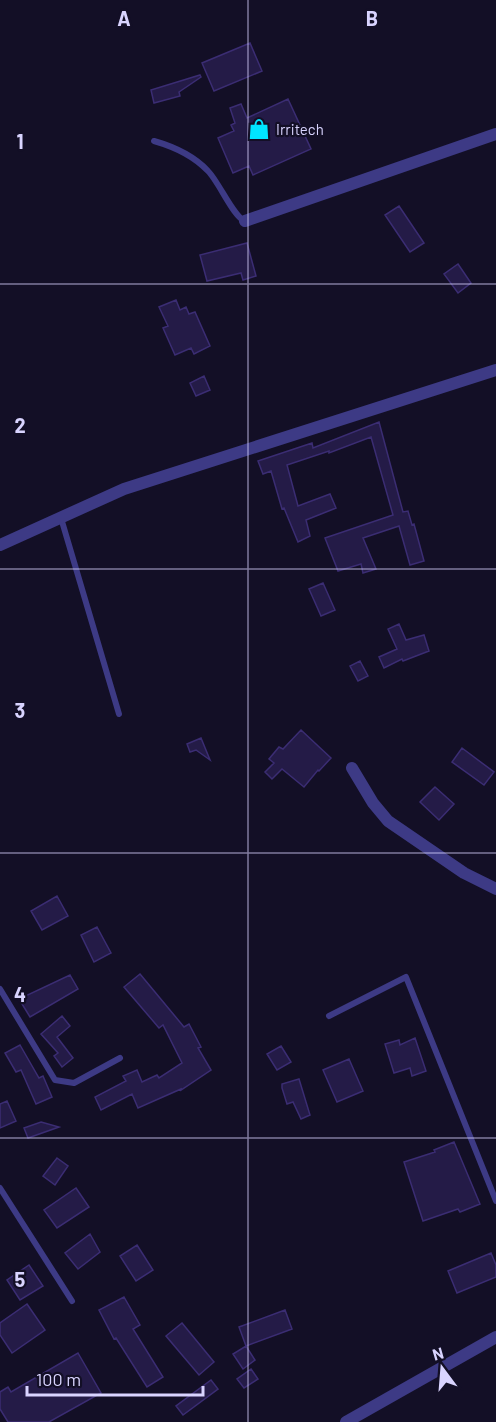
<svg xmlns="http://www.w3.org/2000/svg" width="496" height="1422" font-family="Barlow,sans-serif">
  <rect width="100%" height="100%" fill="#130f26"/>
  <path fill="#241b47" stroke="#3b2d73" stroke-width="1.5" d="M 250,43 L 262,71 L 214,91 L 202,63 Z
    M 200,75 L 201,77 L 179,92 L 180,96 L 154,103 L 151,90 Z
    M 288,99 L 311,149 L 253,175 L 249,166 L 233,173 L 218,138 L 234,131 L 231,125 L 235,123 L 230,108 L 241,104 L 247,118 Z
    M 399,206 L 424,243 L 410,252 L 385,215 Z
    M 247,243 L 256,276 L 243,280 L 241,273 L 207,281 L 200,255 Z
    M 458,264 L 471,283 L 458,293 L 444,274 Z
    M 176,300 L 180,310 L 186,307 L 189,314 L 195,312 L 210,346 L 194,354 L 191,348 L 175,355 L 163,328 L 168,326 L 159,307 Z
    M 204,376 L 210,390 L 196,396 L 190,383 Z
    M 379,422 L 403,512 L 408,511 L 412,525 L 414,524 L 424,561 L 410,565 L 399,526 L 363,538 L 376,569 L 363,573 L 361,564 L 338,571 L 325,538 L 393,515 L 371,437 L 329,453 L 329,451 L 287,465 L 298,506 L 330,494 L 336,508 L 306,520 L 310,536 L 298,542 L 284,508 L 282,509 L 271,471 L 263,474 L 258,461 L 312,443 L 313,448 Z
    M 323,583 L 335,610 L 321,616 L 309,589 Z
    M 399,624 L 406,640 L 424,635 L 429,651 L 403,661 L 402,659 L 384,668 L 379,657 L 397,649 L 388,629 Z
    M 360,661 L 368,676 L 358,681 L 350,666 Z
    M 301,730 L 331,758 L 319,771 L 318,770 L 304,787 L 282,769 L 272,779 L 265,772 L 274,763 L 269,759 L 279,747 L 283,749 Z
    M 201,738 L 210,760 L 196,750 L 190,752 L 187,744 Z
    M 462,748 L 494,772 L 484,785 L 452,762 Z
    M 435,787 L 454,804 L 439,820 L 420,802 Z
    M 57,896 L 68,916 L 42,930 L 31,911 Z
    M 97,927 L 111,953 L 94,962 L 81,935 Z
    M 140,974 L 184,1027 L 189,1024 L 201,1047 L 198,1048 L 211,1070 L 181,1090 L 181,1089 L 138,1108 L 132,1094 L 101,1110 L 95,1097 L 126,1081 L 123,1076 L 137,1070 L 142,1082 L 157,1075 L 159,1078 L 182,1063 L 163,1025 L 159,1028 L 124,987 Z
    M 70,975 L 78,989 L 30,1017 L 19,999 Z
    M 62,1016 L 70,1026 L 57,1037 L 73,1058 L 62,1067 L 54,1056 L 58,1053 L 41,1034 Z
    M 415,1038 L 426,1071 L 412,1076 L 410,1068 L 394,1073 L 385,1044 L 399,1040 L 400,1045 Z
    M 20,1045 L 39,1078 L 43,1076 L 52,1097 L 36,1104 L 21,1070 L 16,1072 L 5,1053 Z
    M 281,1046 L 291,1062 L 277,1070 L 267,1054 Z
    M 349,1059 L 363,1091 L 337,1102 L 323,1070 Z
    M 299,1079 L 310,1115 L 301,1119 L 293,1102 L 287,1104 L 282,1088 L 282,1084 Z
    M 7,1101 L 16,1121 L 0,1128 L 0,1104 Z
    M 41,1122 L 59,1127 L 28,1138 L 24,1128 Z
    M 454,1142 L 480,1204 L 460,1212 L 458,1209 L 423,1221 L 404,1162 L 435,1152 L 434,1150 Z
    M 57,1158 L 68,1166 L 55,1185 L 43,1176 Z
    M 76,1188 L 89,1207 L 57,1228 L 44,1210 Z
    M 90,1234 L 100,1252 L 78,1269 L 65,1253 Z
    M 137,1245 L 153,1270 L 136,1281 L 120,1256 Z
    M 491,1253 L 496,1265 L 496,1277 L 457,1293 L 448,1271 Z
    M 29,1265 L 43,1286 L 20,1300 L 7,1280 Z
    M 124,1297 L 140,1325 L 133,1329 L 163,1377 L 147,1387 L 116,1338 L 114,1339 L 99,1310 Z
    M 27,1304 L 45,1330 L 12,1353 L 0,1335 L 0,1323 Z
    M 285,1310 L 292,1329 L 246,1346 L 239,1327 Z
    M 182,1323 L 214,1362 L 199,1375 L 166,1336 Z
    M 246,1346 L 255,1360 L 243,1369 L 233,1354 Z
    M 78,1353 L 101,1393 L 49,1422 L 8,1422 L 0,1409 L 0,1392 L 8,1387 L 11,1392 Z
    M 251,1369 L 258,1379 L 244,1388 L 237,1379 Z
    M 211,1380 L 218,1389 L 183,1415 L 176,1406 Z"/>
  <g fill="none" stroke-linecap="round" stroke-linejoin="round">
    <path stroke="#3d3a85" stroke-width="6" d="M 154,141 C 175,147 194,156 208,171 C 219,182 234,218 245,221
      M 61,518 L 119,714
      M 0,989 L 55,1080 L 74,1083 L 120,1058
      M 329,1016 L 406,977 L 496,1201
      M 0,1188 L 72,1301"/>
    <path stroke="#3d3a85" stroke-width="12" d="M 245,221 L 496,134
      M 0,545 L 124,489 L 496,370
      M 352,768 L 373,803 L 388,821 L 464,873 L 496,889
      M 346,1422 L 496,1337"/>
  </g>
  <path fill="none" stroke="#d9d4ff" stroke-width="1.5" stroke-opacity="0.55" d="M 248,0 L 248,1422M 0,284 L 496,284M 0,569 L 496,569M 0,853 L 496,853M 0,1138 L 496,1138"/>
  <defs>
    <symbol id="shop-bare" viewBox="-9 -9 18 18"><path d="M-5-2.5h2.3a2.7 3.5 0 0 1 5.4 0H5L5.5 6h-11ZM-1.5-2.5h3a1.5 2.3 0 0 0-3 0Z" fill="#00e5ff" stroke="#130f26" stroke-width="2.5" paint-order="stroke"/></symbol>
  </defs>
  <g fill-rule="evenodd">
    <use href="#shop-bare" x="244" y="114" width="30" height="30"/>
  </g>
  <g text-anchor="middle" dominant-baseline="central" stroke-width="4.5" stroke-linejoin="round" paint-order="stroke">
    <g font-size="15" fill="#d9d4ff" stroke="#130f26" text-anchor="start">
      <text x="276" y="129">Irritech</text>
    </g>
  </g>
  <g font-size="20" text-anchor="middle" font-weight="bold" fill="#d9d4ff" stroke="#130f26" stroke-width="4.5" stroke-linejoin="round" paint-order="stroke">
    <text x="124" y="26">A</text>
    <text x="372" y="26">B</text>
    <text x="20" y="149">1</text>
    <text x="20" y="433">2</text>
    <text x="20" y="718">3</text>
    <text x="20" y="1002">4</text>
    <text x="20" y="1287">5</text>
  </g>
  <g transform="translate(442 1368) rotate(344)" stroke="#130f26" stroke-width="4.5" paint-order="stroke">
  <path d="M0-4.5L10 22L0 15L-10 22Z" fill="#d9d4ff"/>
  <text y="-9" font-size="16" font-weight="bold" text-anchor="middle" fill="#d9d4ff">N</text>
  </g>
  <path d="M27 1386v9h176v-9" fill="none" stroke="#d9d4ff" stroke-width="3"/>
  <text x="36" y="1386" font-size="18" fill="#d9d4ff" stroke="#130f26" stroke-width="4.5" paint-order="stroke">100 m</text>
</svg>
